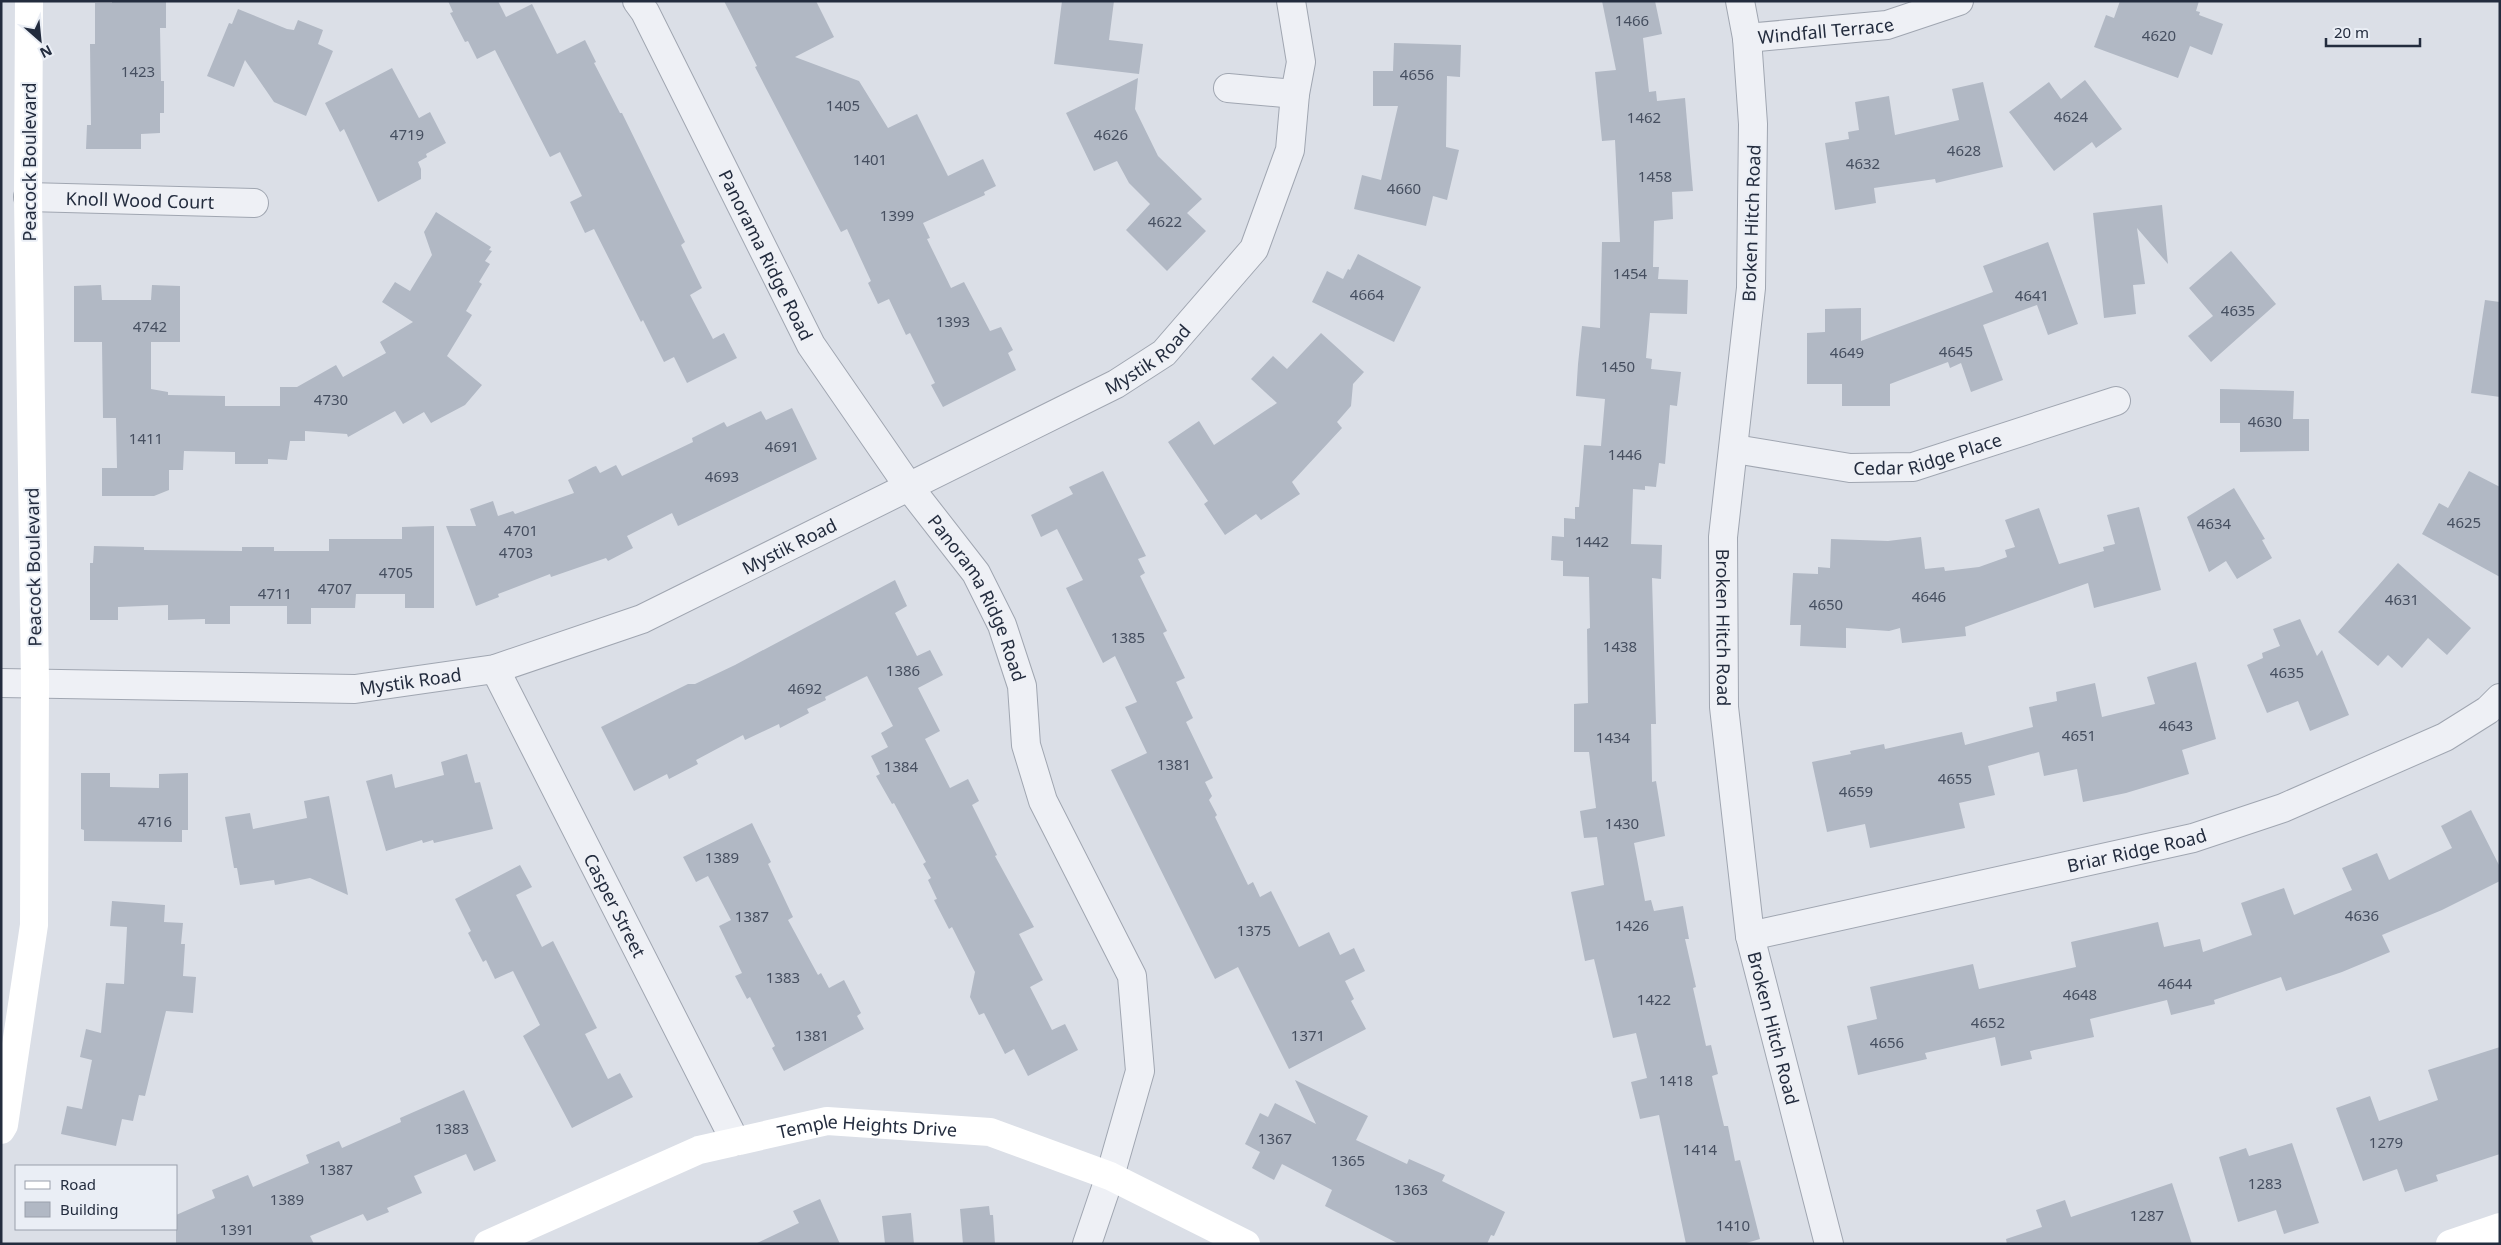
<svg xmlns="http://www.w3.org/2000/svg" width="2501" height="1245" font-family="'Noto Sans',sans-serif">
  <rect width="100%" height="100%" fill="#dbdfe7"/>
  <path fill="#b1b8c4" d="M 112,1 L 166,1 L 166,28 L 160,28 L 161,81 L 164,81 L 164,113 L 160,113 L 160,133 L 141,134 L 141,149 L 86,149 L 87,125 L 91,125 L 90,44 L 95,44 L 95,3 L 112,3 Z
    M 448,1 L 498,1 L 506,17 L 532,4 L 557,54 L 585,40 L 596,62 L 594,63 L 620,113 L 622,113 L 685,242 L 681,245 L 702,288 L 690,295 L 713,339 L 724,333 L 737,358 L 687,383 L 674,357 L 664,362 L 643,320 L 641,322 L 594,229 L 585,233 L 570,202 L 582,196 L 560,152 L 550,157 L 495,50 L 477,59 L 468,41 L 465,42 L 450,13 L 453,12 Z
    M 724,1 L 816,1 L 834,37 L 795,57 L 859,81 L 888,128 L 917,114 L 948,176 L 983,159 L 996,186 L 984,192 L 985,195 L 923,223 L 930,238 L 927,239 L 951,288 L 964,282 L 990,331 L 1001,327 L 1013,350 L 1008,353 L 1016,370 L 943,407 L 931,385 L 935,383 L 910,333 L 906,335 L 889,299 L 878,304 L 868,283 L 871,281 L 847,229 L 841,232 L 755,67 L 757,66 Z
    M 1062,1 L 1114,1 L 1109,40 L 1143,44 L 1139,74 L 1054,64 Z
    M 1602,1 L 1655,1 L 1662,34 L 1643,38 L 1649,92 L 1656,91 L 1657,101 L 1685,98 L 1693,191 L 1672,192 L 1673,219 L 1654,221 L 1653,267 L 1659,267 L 1658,279 L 1688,280 L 1687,314 L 1650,313 L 1646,358 L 1652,359 L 1651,369 L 1681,372 L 1677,406 L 1670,405 L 1665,464 L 1659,463 L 1656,487 L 1645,486 L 1645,490 L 1633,489 L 1631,544 L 1662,545 L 1661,579 L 1652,578 L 1656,724 L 1651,724 L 1652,782 L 1656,781 L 1665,836 L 1634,843 L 1645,901 L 1651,900 L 1654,911 L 1683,906 L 1689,939 L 1685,939 L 1696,987 L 1693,988 L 1706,1046 L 1711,1045 L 1718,1074 L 1712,1076 L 1724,1126 L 1728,1126 L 1735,1161 L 1740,1160 L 1760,1239 L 1743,1244 L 1686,1244 L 1659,1115 L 1640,1119 L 1631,1082 L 1647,1078 L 1636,1033 L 1613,1038 L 1594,959 L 1585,961 L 1571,892 L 1604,885 L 1597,837 L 1584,838 L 1580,811 L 1596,808 L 1589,752 L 1574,752 L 1574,704 L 1588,703 L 1587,629 L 1590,628 L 1589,577 L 1563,576 L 1563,561 L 1551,560 L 1552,536 L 1564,537 L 1564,518 L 1575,519 L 1575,507 L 1579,507 L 1584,445 L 1601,446 L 1605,399 L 1576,396 L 1578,364 L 1582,326 L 1600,328 L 1602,242 L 1620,242 L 1615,140 L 1602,141 L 1595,72 L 1616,70 Z
    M 2120,1 L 2199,1 L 2196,11 L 2200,12 L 2199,15 L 2223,24 L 2212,55 L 2190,46 L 2178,78 L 2094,47 L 2106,15 L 2114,18 Z
    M 238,9 L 287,29 L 294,30 L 298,20 L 323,30 L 318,44 L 333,51 L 306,116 L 274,102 L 245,60 L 234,87 L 207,76 L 229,23 L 232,24 Z
    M 1394,43 L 1461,45 L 1460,77 L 1447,76 L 1446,147 L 1459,150 L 1447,200 L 1433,196 L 1426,226 L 1354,209 L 1362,175 L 1381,180 L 1398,106 L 1373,106 L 1373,71 L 1393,71 Z
    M 392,68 L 419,118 L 430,112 L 446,143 L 426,154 L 427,157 L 418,162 L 421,169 L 421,179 L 378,202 L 344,129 L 340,132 L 325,103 Z
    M 1138,78 L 1135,109 L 1158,156 L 1202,199 L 1187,213 L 1206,231 L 1167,271 L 1126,230 L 1150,204 L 1129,183 L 1117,161 L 1094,171 L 1066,113 Z
    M 2085,80 L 2122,129 L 2096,148 L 2092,142 L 2054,171 L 2009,112 L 2049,82 L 2061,99 Z
    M 1983,82 L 2003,167 L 1936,183 L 1935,179 L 1874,188 L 1876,203 L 1835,210 L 1825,143 L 1849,139 L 1848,132 L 1859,130 L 1855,102 L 1889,96 L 1895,135 L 1959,120 L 1952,89 Z
    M 2162,205 L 2168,264 L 2137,228 L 2145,284 L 2133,285 L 2136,314 L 2104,318 L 2093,213 Z
    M 436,212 L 491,247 L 489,250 L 492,251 L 485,261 L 490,264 L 479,282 L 482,284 L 466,311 L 472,315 L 447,356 L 482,385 L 465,405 L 431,423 L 424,412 L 403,424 L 395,411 L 348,437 L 347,434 L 305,431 L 305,441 L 290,441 L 287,460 L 268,459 L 268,464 L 235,464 L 235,452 L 184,451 L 183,470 L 169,470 L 169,490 L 154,496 L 102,496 L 102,468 L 117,468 L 116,418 L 103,418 L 102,342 L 74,342 L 74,286 L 101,285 L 102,300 L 151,300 L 152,285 L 180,286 L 180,342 L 151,342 L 151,389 L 168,392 L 168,395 L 225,396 L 225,406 L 280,406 L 280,387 L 297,387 L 336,365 L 343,377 L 386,353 L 380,342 L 413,322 L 382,302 L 395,282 L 410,291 L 432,255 L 424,232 Z
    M 2048,242 L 2078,324 L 2048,335 L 2037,305 L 1983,325 L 2003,380 L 1971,392 L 1961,363 L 1950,368 L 1948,362 L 1890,384 L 1890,406 L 1842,406 L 1842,384 L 1807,384 L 1807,333 L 1825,332 L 1825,309 L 1861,308 L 1861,341 L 1993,292 L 1983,266 Z
    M 2231,251 L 2276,304 L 2211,362 L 2188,336 L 2213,316 L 2189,288 Z
    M 1358,254 L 1421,287 L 1394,342 L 1312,302 L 1327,271 L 1343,279 L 1348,269 L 1350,270 Z
    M 2485,300 L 2500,302 L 2500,397 L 2471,393 Z
    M 1321,333 L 1364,372 L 1353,384 L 1351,406 L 1337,422 L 1342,428 L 1292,482 L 1300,494 L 1261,520 L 1256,514 L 1225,535 L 1204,504 L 1208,501 L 1168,442 L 1199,421 L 1214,445 L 1277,403 L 1251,379 L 1273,356 L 1287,369 Z
    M 2220,389 L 2294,391 L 2293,419 L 2309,419 L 2309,451 L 2240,452 L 2240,423 L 2220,423 Z
    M 792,408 L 817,459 L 678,526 L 672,513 L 627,536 L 633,548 L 608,561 L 606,558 L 551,577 L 550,574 L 498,594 L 499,597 L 476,606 L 446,526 L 476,526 L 470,509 L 493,501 L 498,516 L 513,511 L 515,514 L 574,493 L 568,480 L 593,467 L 596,466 L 600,473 L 616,465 L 622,476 L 693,442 L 692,438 L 724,422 L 727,427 L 761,411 L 766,420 Z
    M 1103,471 L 1146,556 L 1138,559 L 1145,573 L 1140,576 L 1167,631 L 1163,633 L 1185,678 L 1176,682 L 1193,718 L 1186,722 L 1213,778 L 1205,782 L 1212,796 L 1209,800 L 1217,815 L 1215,817 L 1248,885 L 1253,882 L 1260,897 L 1271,891 L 1299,947 L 1329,932 L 1340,955 L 1354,948 L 1365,971 L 1345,981 L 1354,999 L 1351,1001 L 1366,1029 L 1289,1069 L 1238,967 L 1215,979 L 1111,770 L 1147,753 L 1125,707 L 1137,702 L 1115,656 L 1103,663 L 1066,588 L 1083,580 L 1057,529 L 1041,537 L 1031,515 L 1073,494 L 1069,487 Z
    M 2469,471 L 2500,487 L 2500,577 L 2422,534 L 2439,503 L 2448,508 Z
    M 2234,488 L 2265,539 L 2262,540 L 2272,558 L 2237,579 L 2226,561 L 2209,572 L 2187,517 Z
    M 2139,507 L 2161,590 L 2094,608 L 2088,583 L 1965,627 L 1966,636 L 1902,643 L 1900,628 L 1889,631 L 1846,628 L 1846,648 L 1800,646 L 1801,625 L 1790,625 L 1793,573 L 1818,574 L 1818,567 L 1830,568 L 1831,539 L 1888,541 L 1921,537 L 1925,569 L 1944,567 L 1945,571 L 1979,567 L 2007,557 L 2005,550 L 2015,547 L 2005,520 L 2039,508 L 2059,564 L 2104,551 L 2103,547 L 2115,544 L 2107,515 Z
    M 434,526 L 434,608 L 405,608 L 405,594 L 356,594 L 355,608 L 311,608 L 311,624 L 287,624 L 287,606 L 230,606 L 230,624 L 205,624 L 205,619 L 168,620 L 168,605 L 118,607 L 118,620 L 90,620 L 90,563 L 93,563 L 94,546 L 144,547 L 144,550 L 242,551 L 242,547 L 274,547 L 274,551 L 329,551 L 329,539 L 402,539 L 402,527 Z
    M 2398,563 L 2471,628 L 2447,655 L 2428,638 L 2402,668 L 2388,655 L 2378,666 L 2338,632 Z
    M 895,580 L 907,606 L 895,613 L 917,656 L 930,650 L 943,675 L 918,688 L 940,731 L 925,739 L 950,788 L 968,779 L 979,801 L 972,805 L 997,855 L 995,856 L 1034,927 L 1019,934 L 1043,980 L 1030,987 L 1052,1030 L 1065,1024 L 1078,1050 L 1028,1076 L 1014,1049 L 1005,1054 L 984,1013 L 979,1015 L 970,997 L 975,972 L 952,927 L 949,929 L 934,900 L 937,899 L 928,880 L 931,878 L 923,864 L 926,862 L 894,803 L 892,804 L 876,776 L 880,774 L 871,756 L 888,747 L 881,733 L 893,726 L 867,676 L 825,697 L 826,700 L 807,709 L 809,713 L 780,728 L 779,724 L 745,740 L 743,735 L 696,760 L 698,764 L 669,779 L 667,774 L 634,791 L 601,727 L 688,684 L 695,684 L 735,665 Z
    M 2300,619 L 2317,656 L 2322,650 L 2349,715 L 2310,731 L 2298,701 L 2267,713 L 2247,665 L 2263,658 L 2262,653 L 2280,646 L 2273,629 Z
    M 2196,662 L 2216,739 L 2182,750 L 2189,774 L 2126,793 L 2083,802 L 2077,769 L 2044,776 L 2039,752 L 1988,766 L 1995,795 L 1959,803 L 1965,828 L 1870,848 L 1865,824 L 1827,832 L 1812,762 L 1851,754 L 1850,751 L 1884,744 L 1885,749 L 1962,732 L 1965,745 L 2033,727 L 2029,707 L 2057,701 L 2056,692 L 2095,683 L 2102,717 L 2155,704 L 2147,677 Z
    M 467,754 L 475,783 L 480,782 L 493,829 L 434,843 L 433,840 L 423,843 L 422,840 L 386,851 L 366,781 L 392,774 L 395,788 L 444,775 L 441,762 Z
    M 81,773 L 110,773 L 110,787 L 159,788 L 159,774 L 188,773 L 188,830 L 182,830 L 182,842 L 84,841 L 84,830 L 81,829 Z
    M 329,796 L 348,895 L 310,878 L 275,885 L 274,880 L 240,885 L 237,868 L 234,868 L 225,817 L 250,813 L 253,829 L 307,818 L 304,801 Z
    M 2471,810 L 2500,867 L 2500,881 L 2442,910 L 2382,935 L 2390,952 L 2342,972 L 2286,991 L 2281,977 L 2214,1000 L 2215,1004 L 2171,1015 L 2167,1000 L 2090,1019 L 2094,1037 L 2030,1051 L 2032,1059 L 2001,1066 L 1995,1037 L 1925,1053 L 1927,1059 L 1858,1075 L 1847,1026 L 1877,1019 L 1870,987 L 1973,964 L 1979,989 L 2076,967 L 2071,942 L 2158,922 L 2164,947 L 2200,939 L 2203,952 L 2252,935 L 2241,903 L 2284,888 L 2294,915 L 2352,890 L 2342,868 L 2377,853 L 2389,880 L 2452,848 L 2441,826 Z
    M 752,823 L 771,862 L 768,864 L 793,917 L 788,920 L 818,975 L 821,973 L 829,988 L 844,980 L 861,1013 L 857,1016 L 864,1029 L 784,1071 L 772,1048 L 775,1046 L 750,997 L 747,999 L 735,976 L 742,973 L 719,926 L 731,920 L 708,876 L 696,882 L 683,857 Z
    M 520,865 L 532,887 L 516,895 L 542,947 L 553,941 L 597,1028 L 585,1034 L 608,1079 L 620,1073 L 633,1097 L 572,1128 L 523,1036 L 540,1025 L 513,971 L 495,979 L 486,960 L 483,962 L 468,933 L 471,931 L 455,899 Z
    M 112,901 L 165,905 L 164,922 L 183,923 L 181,944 L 185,944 L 183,976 L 196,977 L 193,1013 L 166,1011 L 145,1096 L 139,1095 L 133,1121 L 122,1119 L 116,1146 L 61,1134 L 67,1106 L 82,1109 L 92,1060 L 80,1057 L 86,1029 L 101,1033 L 106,983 L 124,984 L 127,927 L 110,926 Z
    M 2500,1047 L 2500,1154 L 2436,1175 L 2438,1181 L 2405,1192 L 2397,1169 L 2363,1181 L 2336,1108 L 2370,1096 L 2379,1121 L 2438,1100 L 2428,1070 Z
    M 1295,1080 L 1368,1116 L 1356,1140 L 1407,1164 L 1409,1159 L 1445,1175 L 1442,1181 L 1505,1212 L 1494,1236 L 1491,1235 L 1487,1244 L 1399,1244 L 1325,1206 L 1332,1190 L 1282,1164 L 1274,1180 L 1252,1168 L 1260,1152 L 1245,1144 L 1260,1113 L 1268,1117 L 1275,1103 L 1316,1124 Z
    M 464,1090 L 496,1161 L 474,1171 L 466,1154 L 414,1176 L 422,1193 L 387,1208 L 389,1212 L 367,1221 L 363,1214 L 310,1236 L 314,1244 L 176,1244 L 176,1215 L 215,1198 L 212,1190 L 248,1175 L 253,1187 L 309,1163 L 306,1155 L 339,1141 L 342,1148 L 401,1122 L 400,1118 Z
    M 2292,1143 L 2319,1223 L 2284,1234 L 2276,1210 L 2238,1222 L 2219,1157 L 2246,1148 L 2249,1156 Z
    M 2172,1183 L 2192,1244 L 2007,1244 L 2006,1239 L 2042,1227 L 2036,1210 L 2065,1200 L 2071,1217 Z
    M 820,1199 L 840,1244 L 755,1244 L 799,1223 L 793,1211 Z
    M 989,1206 L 990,1215 L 993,1215 L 995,1244 L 963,1244 L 960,1209 Z
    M 911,1213 L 914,1244 L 885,1244 L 882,1216 Z"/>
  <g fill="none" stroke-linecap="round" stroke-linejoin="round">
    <defs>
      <g id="street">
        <path id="s1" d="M 637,1 L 645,12 L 811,345 L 909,487 L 976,573 L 1002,625 L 1022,686 L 1026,745 L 1043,801 L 1132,976 L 1140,1071 L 1110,1176 L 1087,1244"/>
        <path id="s2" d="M 1740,1 L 1747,38 L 1753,124 L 1751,288 L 1723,537 L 1724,707 L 1750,936 L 1829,1244"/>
        <path id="s3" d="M 1747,38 L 1887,25 L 1959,1"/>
        <path d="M 1228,88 L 1295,94"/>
        <path id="s4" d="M 28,197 L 254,203"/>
        <path id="s5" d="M 1735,449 L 1850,468 L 1913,467 L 2116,401"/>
        <path id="s6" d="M 495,669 L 735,1141"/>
        <path id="s7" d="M 1,683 L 355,689 L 495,669 L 642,619 L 1116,384 L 1164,353 L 1254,249 L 1290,150 L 1295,94 L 1301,62 L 1291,1"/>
        <path id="s8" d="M 1750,936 L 2193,838 L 2283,808 L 2445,737 L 2488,710 L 2500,698"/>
      </g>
    </defs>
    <use href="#street" stroke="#a0a6b1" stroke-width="30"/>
    <use href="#street" stroke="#eef0f5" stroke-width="28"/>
    <g stroke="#fff" stroke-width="28">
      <path d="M 1,1130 L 4,1125 L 34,925 L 35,682 L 28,197 L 29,1"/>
      <path id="s9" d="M 488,1244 L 699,1150 L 827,1121 L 990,1132 L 1110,1176 L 1246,1244"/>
      <path d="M 2450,1244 L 2500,1227"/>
    </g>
  </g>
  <g text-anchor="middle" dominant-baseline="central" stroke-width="4" stroke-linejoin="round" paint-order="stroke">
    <g font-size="15" fill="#464f60">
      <text x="1632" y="20">1466</text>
      <text x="2159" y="35">4620</text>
      <text x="138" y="71">1423</text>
      <text x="1417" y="74">4656</text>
      <text x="843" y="105">1405</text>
      <text x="2071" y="116">4624</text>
      <text x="1644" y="117">1462</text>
      <text x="407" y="134">4719</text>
      <text x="1111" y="134">4626</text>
      <text x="1964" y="150">4628</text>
      <text x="870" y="159">1401</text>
      <text x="1863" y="163">4632</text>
      <text x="1655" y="176">1458</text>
      <text x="1404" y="188">4660</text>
      <text x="897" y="215">1399</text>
      <text x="1165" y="221">4622</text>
      <text x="1630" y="273">1454</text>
      <text x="1367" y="294">4664</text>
      <text x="2032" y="295">4641</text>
      <text x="2238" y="310">4635</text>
      <text x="953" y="321">1393</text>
      <text x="150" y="326">4742</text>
      <text x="1956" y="351">4645</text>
      <text x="1847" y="352">4649</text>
      <text x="1618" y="366">1450</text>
      <text x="331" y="399">4730</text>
      <text x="2265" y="421">4630</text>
      <text x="146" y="438">1411</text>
      <text x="782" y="446">4691</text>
      <text x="1625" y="454">1446</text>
      <text x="722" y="476">4693</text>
      <text x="2464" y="522">4625</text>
      <text x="2214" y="523">4634</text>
      <text x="521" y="530">4701</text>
      <text x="1592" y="541">1442</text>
      <text x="516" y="552">4703</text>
      <text x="396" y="572">4705</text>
      <text x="335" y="588">4707</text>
      <text x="275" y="593">4711</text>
      <text x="1929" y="596">4646</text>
      <text x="2402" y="599">4631</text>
      <text x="1826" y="604">4650</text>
      <text x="1128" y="637">1385</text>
      <text x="1620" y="646">1438</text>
      <text x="903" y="670">1386</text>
      <text x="2287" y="672">4635</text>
      <text x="805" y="688">4692</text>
      <text x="2176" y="725">4643</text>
      <text x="2079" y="735">4651</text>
      <text x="1613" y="737">1434</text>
      <text x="1174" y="764">1381</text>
      <text x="901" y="766">1384</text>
      <text x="1955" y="778">4655</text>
      <text x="1856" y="791">4659</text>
      <text x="155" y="821">4716</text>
      <text x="1622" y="823">1430</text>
      <text x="722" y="857">1389</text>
      <text x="2362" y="915">4636</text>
      <text x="752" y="916">1387</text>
      <text x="1632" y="925">1426</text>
      <text x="1254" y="930">1375</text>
      <text x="783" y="977">1383</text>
      <text x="2175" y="983">4644</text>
      <text x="2080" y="994">4648</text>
      <text x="1654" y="999">1422</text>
      <text x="1988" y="1022">4652</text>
      <text x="812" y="1035">1381</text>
      <text x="1308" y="1035">1371</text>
      <text x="1887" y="1042">4656</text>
      <text x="1676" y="1080">1418</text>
      <text x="452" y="1128">1383</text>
      <text x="1275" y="1138">1367</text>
      <text x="2386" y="1142">1279</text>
      <text x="1700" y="1149">1414</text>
      <text x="1348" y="1160">1365</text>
      <text x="336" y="1169">1387</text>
      <text x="2265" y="1183">1283</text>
      <text x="1411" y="1189">1363</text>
      <text x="287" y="1199">1389</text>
      <text x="2147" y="1215">1287</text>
      <text x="1733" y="1225">1410</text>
      <text x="237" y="1229">1391</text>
    </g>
    <g font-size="18" fill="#232c3e" stroke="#eaeef5">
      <text stroke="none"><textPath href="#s3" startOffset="79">Windfall Terrace</textPath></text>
      <text transform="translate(29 162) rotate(-90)">Peacock Boulevard</text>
      <text stroke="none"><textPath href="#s4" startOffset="112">Knoll Wood Court</textPath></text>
      <text transform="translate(1751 223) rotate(-88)">Broken Hitch Road</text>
      <text stroke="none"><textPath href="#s1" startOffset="285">Panorama Ridge Road</textPath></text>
      <text stroke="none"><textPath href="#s7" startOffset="1220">Mystik Road</textPath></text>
      <text stroke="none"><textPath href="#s5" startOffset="196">Cedar Ridge Place</textPath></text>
      <text stroke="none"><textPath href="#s7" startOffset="815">Mystik Road</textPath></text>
      <text transform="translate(33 567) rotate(-91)">Peacock Boulevard</text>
      <text stroke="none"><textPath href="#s1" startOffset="690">Panorama Ridge Road</textPath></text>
      <text stroke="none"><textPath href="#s2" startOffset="629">Broken Hitch Road</textPath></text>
      <text stroke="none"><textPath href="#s7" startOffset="410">Mystik Road</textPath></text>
      <text stroke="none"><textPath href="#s8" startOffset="396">Briar Ridge Road</textPath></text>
      <text stroke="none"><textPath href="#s6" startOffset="265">Casper Street</textPath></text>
      <text stroke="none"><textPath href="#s2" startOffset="1034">Broken Hitch Road</textPath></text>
      <text stroke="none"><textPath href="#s9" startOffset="402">Temple Heights Drive</textPath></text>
    </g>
  </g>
  <rect width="2501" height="1245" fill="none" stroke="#232c3e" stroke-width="5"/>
  <rect x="15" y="1165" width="162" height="65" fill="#eaeef5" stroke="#9aa0ac"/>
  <rect x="25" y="1181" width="25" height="8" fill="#ffffff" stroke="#9aa0ac"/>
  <text x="60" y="1190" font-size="15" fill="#232c3e">Road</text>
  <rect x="25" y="1202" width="25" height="15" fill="#b1b8c4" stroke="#9aa0ac"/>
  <text x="60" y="1215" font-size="15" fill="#232c3e">Building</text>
  <g transform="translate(40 40) rotate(153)" stroke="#eaeef5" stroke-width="4" paint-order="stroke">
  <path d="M0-4L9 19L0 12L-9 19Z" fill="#232c3e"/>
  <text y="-8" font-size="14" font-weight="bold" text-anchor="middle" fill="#232c3e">N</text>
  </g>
  <path d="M2326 38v8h94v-8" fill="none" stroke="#232c3e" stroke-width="2.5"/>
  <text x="2334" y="38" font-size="15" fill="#232c3e" stroke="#eaeef5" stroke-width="4" paint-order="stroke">20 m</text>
</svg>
